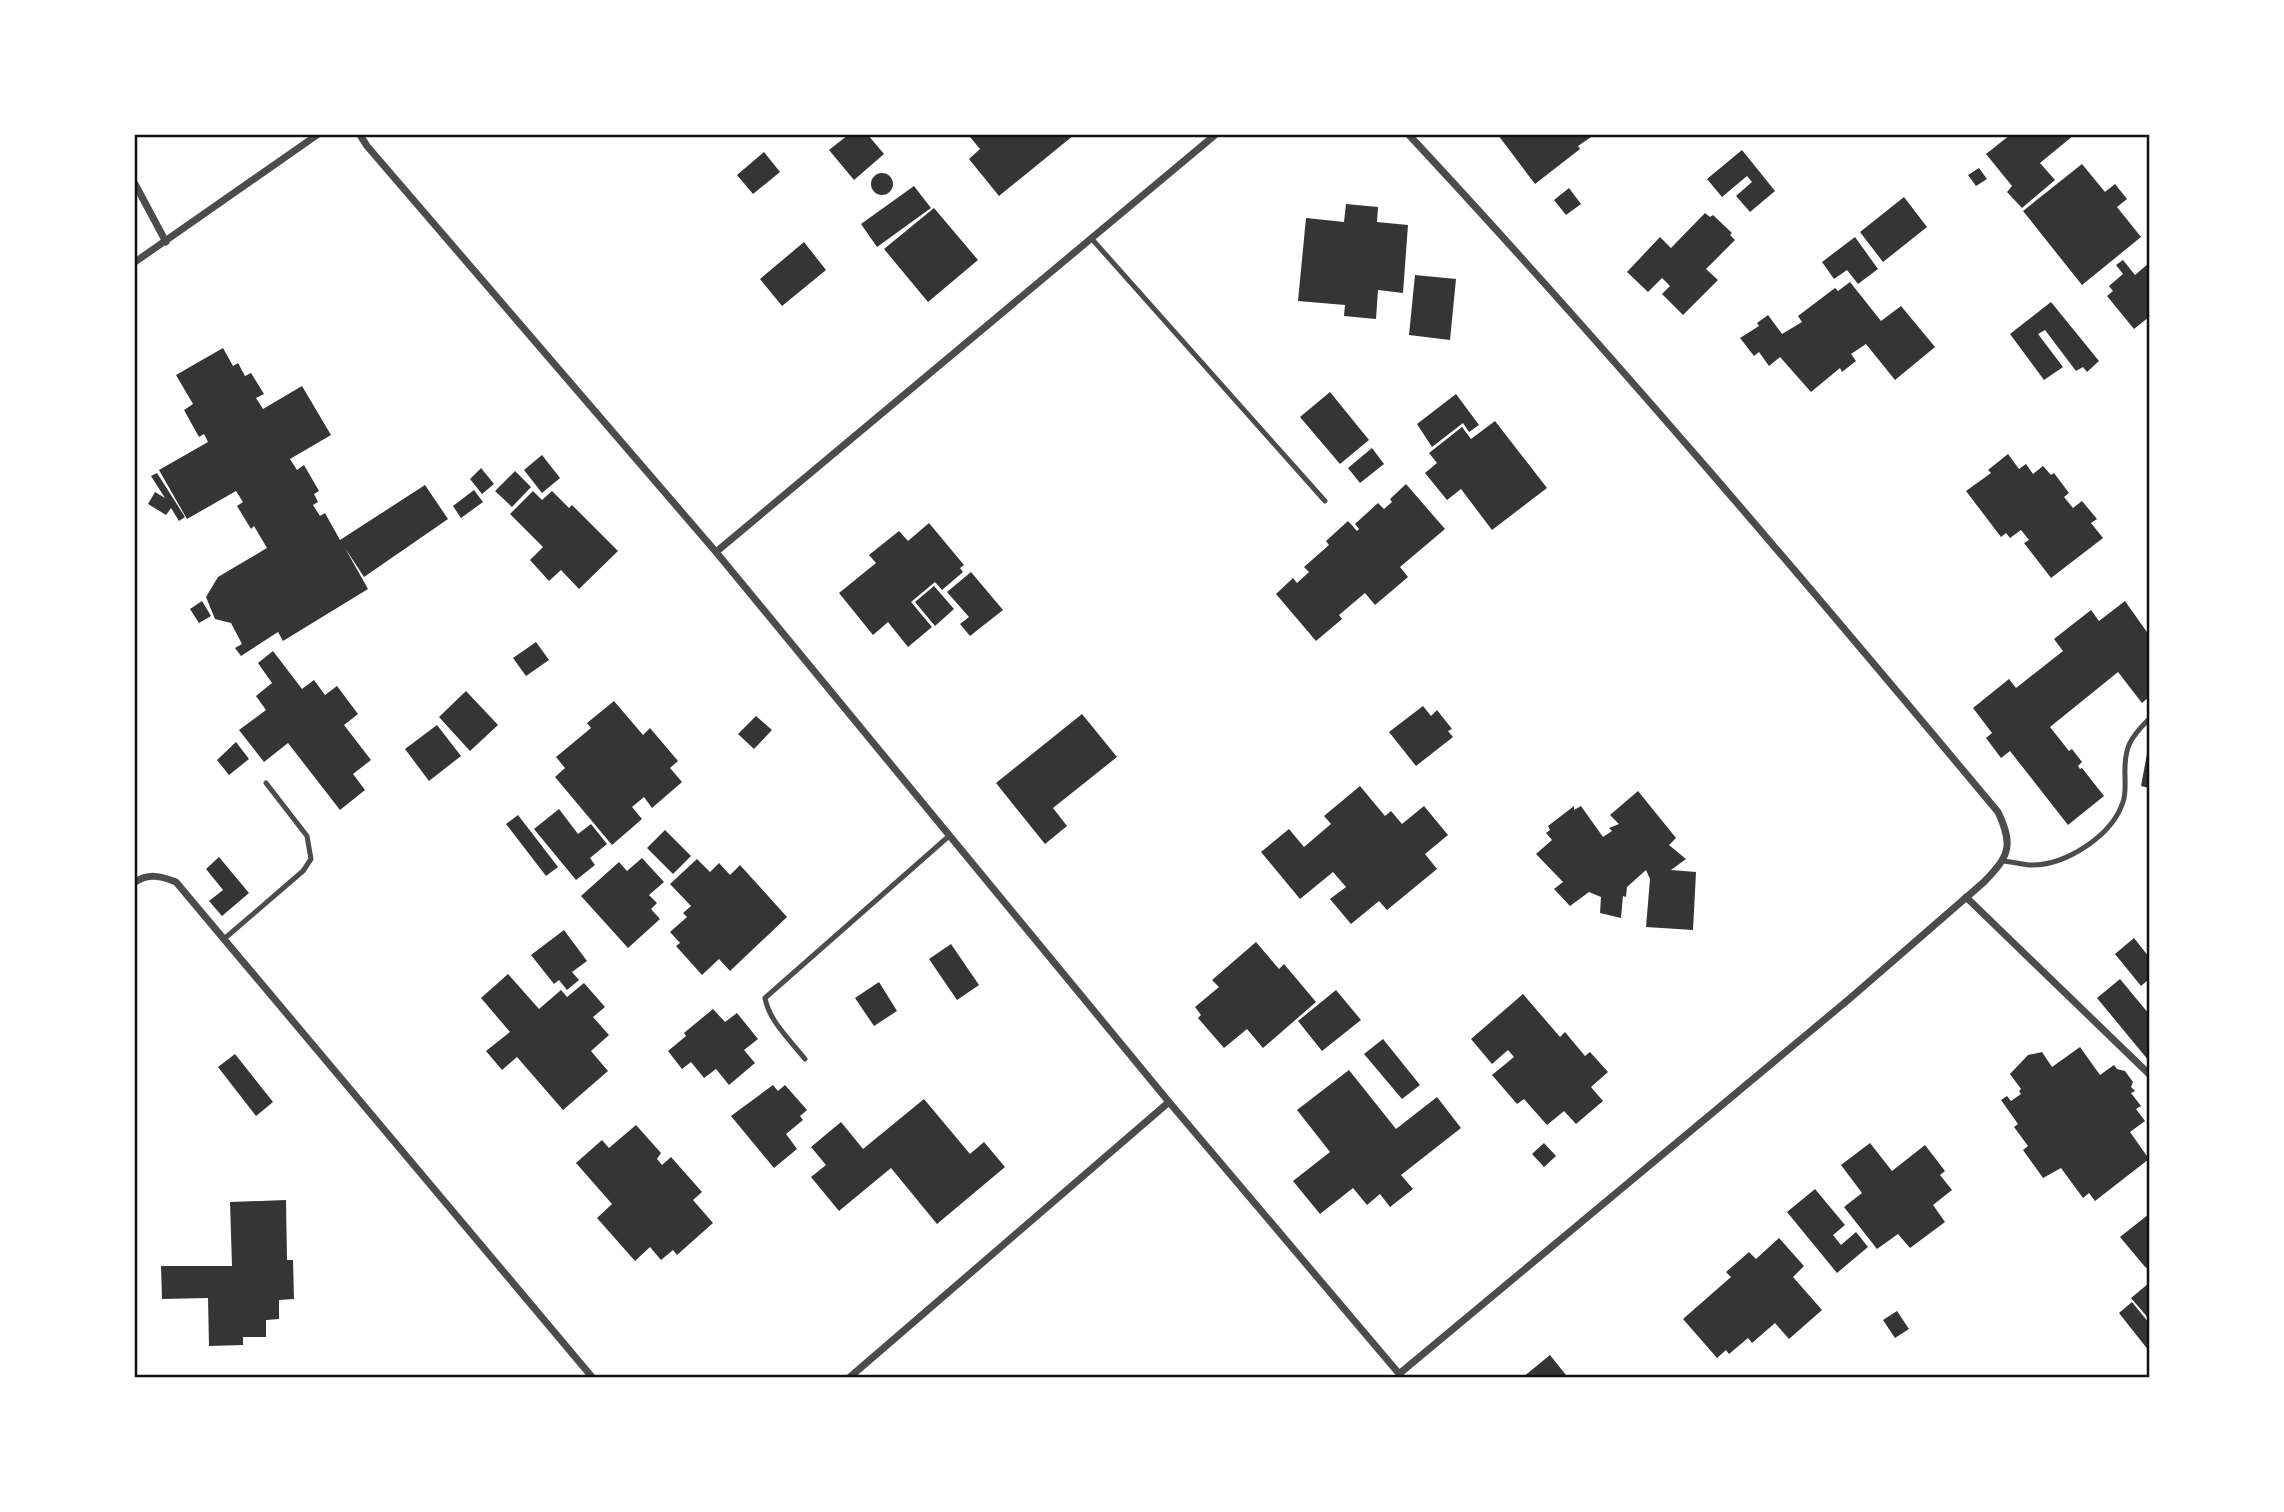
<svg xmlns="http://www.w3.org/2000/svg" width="2284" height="1512" font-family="'Nunito Sans',sans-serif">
  <rect width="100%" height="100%" fill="#fff"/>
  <path fill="#353535" d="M 848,135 L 868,135 L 884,154 L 854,180 L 829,150 Z
    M 973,135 L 1074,135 L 999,196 L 969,159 L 980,149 L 970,137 Z
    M 1498,135 L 1594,135 L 1578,146 L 1580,149 L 1535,184 Z
    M 2010,135 L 2074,135 L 2040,163 L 2055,180 L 2022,208 L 2007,192 L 2012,186 L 1986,154 Z
    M 1742,150 L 1775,191 L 1750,212 L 1736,196 L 1752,182 L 1747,176 L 1722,197 L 1707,179 Z
    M 764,152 L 780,172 L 753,194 L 737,175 Z
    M 2082,164 L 2105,192 L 2115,184 L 2127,199 L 2117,207 L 2141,237 L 2082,285 L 2023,211 Z
    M 1979,168 L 1987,179 L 1976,186 L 1968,175 Z
    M871 184a11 11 0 1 1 22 0a11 11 0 1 1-22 0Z
    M 914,186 L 931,208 L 877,247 L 861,224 Z
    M 1569,188 L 1581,204 L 1566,215 L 1554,200 Z
    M 1904,197 L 1927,227 L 1883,262 L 1860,232 Z
    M 1346,204 L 1378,207 L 1377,222 L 1408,225 L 1403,293 L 1378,290 L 1376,319 L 1344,316 L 1345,305 L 1298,301 L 1306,218 L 1344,222 Z
    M 934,208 L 978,260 L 928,302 L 884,249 Z
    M 1705,213 L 1710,217 L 1713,215 L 1732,233 L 1730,235 L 1735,240 L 1706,269 L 1718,280 L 1683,315 L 1662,294 L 1670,286 L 1662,278 L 1648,292 L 1627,272 L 1660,237 L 1671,248 Z
    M 1855,237 L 1878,269 L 1858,284 L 1847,270 L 1834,279 L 1822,262 Z
    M 804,242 L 826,270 L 782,306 L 760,279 Z
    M 2123,260 L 2135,275 L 2149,263 L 2149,317 L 2134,329 L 2107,296 L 2113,291 L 2109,286 L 2123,274 L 2116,265 Z
    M 1415,275 L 1456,279 L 1450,340 L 1409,335 Z
    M 1850,282 L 1881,321 L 1901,306 L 1935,347 L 1895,380 L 1866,344 L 1851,354 L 1856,361 L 1842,372 L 1840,368 L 1811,392 L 1780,357 L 1769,366 L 1759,352 L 1754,356 L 1740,338 L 1759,326 L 1757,323 L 1768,315 L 1782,334 L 1802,322 L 1798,316 L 1835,288 L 1838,291 Z
    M 2051,302 L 2099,361 L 2087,372 L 2083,367 L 2076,371 L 2045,330 L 2038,334 L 2063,367 L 2044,380 L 2010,334 Z
    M 223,348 L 233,366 L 238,363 L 245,376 L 251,373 L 264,394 L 256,398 L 263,409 L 302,386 L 331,435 L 290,459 L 297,470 L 304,465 L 319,491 L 314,494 L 318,502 L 313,505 L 320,516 L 325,513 L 340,540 L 425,485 L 448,519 L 364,577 L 345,548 L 368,589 L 283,641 L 278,632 L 241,656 L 235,648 L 242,644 L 231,623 L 215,619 L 206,597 L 218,577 L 267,548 L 254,526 L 251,529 L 237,506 L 243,502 L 236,491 L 187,519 L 159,470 L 208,442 L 204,434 L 199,437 L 184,410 L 193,404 L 176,375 Z
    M 1330,392 L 1369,440 L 1340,464 L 1300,417 Z
    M 1456,394 L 1479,425 L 1469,432 L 1463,423 L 1432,447 L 1417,424 Z
    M 1495,421 L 1547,488 L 1492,530 L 1461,489 L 1447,500 L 1425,473 L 1437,463 L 1429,453 L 1462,427 L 1471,439 Z
    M 1372,448 L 1384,464 L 1360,483 L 1348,468 Z
    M 2008,454 L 2019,469 L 2026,464 L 2033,474 L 2043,466 L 2051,475 L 2054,473 L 2069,493 L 2064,497 L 2073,508 L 2082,501 L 2097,519 L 2091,523 L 2103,538 L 2051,578 L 2024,543 L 2029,540 L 2021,530 L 2010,538 L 2006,533 L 2001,537 L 1966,491 L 1991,473 L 1988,470 Z
    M 542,455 L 560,478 L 542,493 L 524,470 Z
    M 481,468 L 494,484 L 482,494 L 470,479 Z
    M 515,471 L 531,487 L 512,507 L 495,491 Z
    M 157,473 L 185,517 L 179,521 L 171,508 L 166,515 L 148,504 L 155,492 L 165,498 L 151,476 Z
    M 1406,484 L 1445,529 L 1400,567 L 1408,577 L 1375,605 L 1365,593 L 1339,615 L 1342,619 L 1316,641 L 1276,594 L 1293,578 L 1297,583 L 1309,572 L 1304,567 L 1329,545 L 1326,541 L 1348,521 L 1357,531 L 1359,529 L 1355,524 L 1378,503 L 1384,509 L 1392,502 L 1390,499 Z
    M 474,490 L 483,502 L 461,518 L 453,506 Z
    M 533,491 L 542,500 L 552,491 L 569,508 L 572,505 L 618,551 L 579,589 L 561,570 L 549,581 L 530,560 L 543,547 L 510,514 Z
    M 929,523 L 964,565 L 960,568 L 963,572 L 942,590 L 935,582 L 911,602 L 932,627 L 908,647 L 888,622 L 873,635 L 839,593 L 876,563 L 869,555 L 899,531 L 908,541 Z
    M 971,572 L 1003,610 L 970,636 L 960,624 L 969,617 L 947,592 Z
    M 934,586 L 954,609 L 935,626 L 915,602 Z
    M 202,601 L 211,616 L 199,623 L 190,609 Z
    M 2125,601 L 2149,635 L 2149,697 L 2142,703 L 2118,672 L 2050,727 L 2069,751 L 2072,749 L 2082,762 L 2078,766 L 2080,769 L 2082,768 L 2104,796 L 2068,825 L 2010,751 L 2001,758 L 1986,738 L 1992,733 L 1973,708 L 2009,679 L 2016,688 L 2063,651 L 2054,639 L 2091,610 L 2099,621 Z
    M 536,642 L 549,660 L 526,676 L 513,658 Z
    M 273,651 L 302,689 L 314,680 L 325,695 L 337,686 L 358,714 L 344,725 L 371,760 L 353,774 L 365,790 L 340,810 L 288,743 L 264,762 L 239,730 L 266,710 L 256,696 L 272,683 L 258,663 Z
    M 466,691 L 498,725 L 470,751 L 439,717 Z
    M 614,701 L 643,735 L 650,728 L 678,761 L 670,768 L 682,782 L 652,808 L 644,797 L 632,807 L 642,819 L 612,845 L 555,777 L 565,768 L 556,757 L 591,728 L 587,723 Z
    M 1423,706 L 1431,716 L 1437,710 L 1452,729 L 1448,731 L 1453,737 L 1416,766 L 1389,732 Z
    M 1082,714 L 1117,757 L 1053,808 L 1067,826 L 1045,844 L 996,783 Z
    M 756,716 L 772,730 L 754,749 L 738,734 Z
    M 437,725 L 461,756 L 429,781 L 405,749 Z
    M 236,742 L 249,759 L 229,775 L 217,760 Z
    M 2148,748 L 2149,748 L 2149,788 L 2141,786 Z
    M 1360,786 L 1385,816 L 1391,811 L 1402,824 L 1424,806 L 1448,835 L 1425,854 L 1437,869 L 1387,910 L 1379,901 L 1351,924 L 1330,899 L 1346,887 L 1333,872 L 1300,899 L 1261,852 L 1289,829 L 1304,847 L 1331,824 L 1324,816 Z
    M 1638,791 L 1676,838 L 1669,845 L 1686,859 L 1671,870 L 1696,872 L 1693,930 L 1646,927 L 1650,879 L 1646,870 L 1627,887 L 1626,897 L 1623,896 L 1621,918 L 1600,913 L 1601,897 L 1589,892 L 1570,906 L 1554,889 L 1563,882 L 1536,854 L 1552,840 L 1546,833 L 1550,830 L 1548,826 L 1574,806 L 1574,810 L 1581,806 L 1603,837 L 1612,831 L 1609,828 L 1619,824 L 1610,815 Z
    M 559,809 L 578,834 L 591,824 L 607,844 L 590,858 L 595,865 L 576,880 L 534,829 Z
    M 518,815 L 558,867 L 546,876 L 506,824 Z
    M 665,830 L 691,856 L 673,874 L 647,848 Z
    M 219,857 L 249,893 L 222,916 L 209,901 L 223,890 L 206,869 Z
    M 642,858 L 664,882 L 649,895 L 657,903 L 651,909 L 660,919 L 628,948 L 581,896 L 619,862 L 627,871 Z
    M 697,859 L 710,872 L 719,863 L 730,875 L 740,865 L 787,917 L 730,971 L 719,959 L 702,975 L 676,946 L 680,943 L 670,932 L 687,917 L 683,913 L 691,906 L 670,884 Z
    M 564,930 L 587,961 L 572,972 L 579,980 L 567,990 L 559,980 L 554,984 L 531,955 Z
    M 2134,938 L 2149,957 L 2149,979 L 2141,986 L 2115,954 Z
    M 1256,942 L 1279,969 L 1284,964 L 1316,1002 L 1263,1048 L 1247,1029 L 1224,1048 L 1198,1018 L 1201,1015 L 1195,1007 L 1219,987 L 1212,980 Z
    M 951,944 L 979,985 L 957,1000 L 929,959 Z
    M 508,974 L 539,1009 L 561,990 L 567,997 L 584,983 L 605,1007 L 593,1017 L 609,1035 L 591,1051 L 608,1071 L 563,1110 L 517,1057 L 502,1070 L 486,1051 L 510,1032 L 481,998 Z
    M 2120,979 L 2149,1014 L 2149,1061 L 2097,998 Z
    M 879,982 L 897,1011 L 874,1026 L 855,998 Z
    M 1336,990 L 1361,1020 L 1322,1051 L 1298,1021 Z
    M 1523,994 L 1560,1037 L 1565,1032 L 1585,1056 L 1590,1052 L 1608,1072 L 1591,1087 L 1603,1101 L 1576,1124 L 1564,1111 L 1547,1125 L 1524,1099 L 1517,1104 L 1492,1075 L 1514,1057 L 1508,1050 L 1492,1064 L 1471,1039 Z
    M 713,1009 L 725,1022 L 737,1013 L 758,1039 L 744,1050 L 755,1063 L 729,1085 L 716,1069 L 704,1078 L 691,1062 L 682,1069 L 668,1051 L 686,1036 L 684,1033 Z
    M 1383,1039 L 1420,1085 L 1402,1099 L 1364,1054 Z
    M 2080,1047 L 2100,1075 L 2114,1065 L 2117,1069 L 2125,1071 L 2133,1082 L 2131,1087 L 2135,1091 L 2131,1093 L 2141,1106 L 2136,1109 L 2145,1121 L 2130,1132 L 2149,1159 L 2095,1201 L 2089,1193 L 2083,1198 L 2061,1168 L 2043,1178 L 2023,1150 L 2028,1146 L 2014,1127 L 2018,1124 L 2001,1100 L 2007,1096 L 2011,1101 L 2021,1094 L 2019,1091 L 2021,1089 L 2010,1074 L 2028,1055 L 2042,1052 L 2052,1067 Z
    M 235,1054 L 273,1102 L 256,1116 L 218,1067 Z
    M 1349,1070 L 1396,1129 L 1437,1097 L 1461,1128 L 1401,1175 L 1413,1189 L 1390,1207 L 1380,1194 L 1367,1205 L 1353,1188 L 1320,1214 L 1293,1181 L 1330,1152 L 1297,1110 Z
    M 773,1085 L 778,1091 L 785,1085 L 807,1110 L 800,1116 L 803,1120 L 786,1134 L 797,1149 L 774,1168 L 731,1116 Z
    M 924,1099 L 970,1154 L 984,1142 L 1005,1167 L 937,1224 L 891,1168 L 839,1211 L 811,1177 L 826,1165 L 811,1147 L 841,1122 L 863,1149 Z
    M 636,1125 L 661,1153 L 657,1159 L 662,1165 L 671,1157 L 702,1192 L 693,1200 L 713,1223 L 677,1255 L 673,1250 L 661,1260 L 650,1247 L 635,1261 L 597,1218 L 612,1204 L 576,1163 L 602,1140 L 609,1148 Z
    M 1544,1143 L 1556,1156 L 1544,1167 L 1532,1154 Z
    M 1870,1143 L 1892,1171 L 1925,1145 L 1945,1171 L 1940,1175 L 1952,1190 L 1933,1205 L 1945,1222 L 1910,1248 L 1898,1234 L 1877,1249 L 1844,1207 L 1862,1193 L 1841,1165 Z
    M 1815,1189 L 1845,1225 L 1833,1235 L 1841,1245 L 1856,1232 L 1868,1247 L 1837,1273 L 1787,1212 Z
    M 286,1200 L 287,1260 L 293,1260 L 294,1299 L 279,1300 L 279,1319 L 266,1320 L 266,1337 L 243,1337 L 243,1345 L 209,1346 L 208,1298 L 162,1299 L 161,1266 L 232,1266 L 230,1202 Z
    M 2149,1214 L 2149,1266 L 2146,1268 L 2120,1237 Z
    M 1779,1238 L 1804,1266 L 1793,1277 L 1822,1310 L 1789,1339 L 1775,1323 L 1752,1343 L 1748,1338 L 1729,1354 L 1726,1350 L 1717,1358 L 1683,1319 L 1731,1277 L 1726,1272 L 1749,1252 L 1756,1259 Z
    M 2149,1283 L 2149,1319 L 2131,1298 Z
    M 2132,1302 L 2149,1323 L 2149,1351 L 2119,1313 Z
    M 1897,1311 L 1909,1329 L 1895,1338 L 1883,1320 Z
    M 1550,1355 L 1566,1375 L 1563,1377 L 1523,1377 Z"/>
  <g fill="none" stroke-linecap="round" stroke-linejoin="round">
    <path stroke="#4c4c4c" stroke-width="5" d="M 1091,238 L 1325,501
      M 2003,861 C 2012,862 2021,864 2030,865 C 2065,866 2112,836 2123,802 C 2126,794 2125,784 2125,776 C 2124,747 2130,738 2149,719
      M 224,939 L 303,871 L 311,859 L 307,836 L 266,783
      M 805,1059 C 791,1041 769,1021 765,998 L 949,836"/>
    <path stroke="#4c4c4c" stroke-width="7" d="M 360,135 L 367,146 L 716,552 L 1169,1102 L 1401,1376
      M 135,184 L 166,242
      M 135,262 L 317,135
      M 716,552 L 1215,135
      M 135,882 C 149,873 161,876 176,882 L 592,1377
      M 1966,897 L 2149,1074
      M 1399,1374 L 1848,1000 L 1984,882 C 2009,856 2014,846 1998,812 C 1806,582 1613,354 1409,135
      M 850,1377 L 1169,1102"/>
  </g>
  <rect width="2284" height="1512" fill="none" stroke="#ffffff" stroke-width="273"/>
  <rect x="136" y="136" width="2012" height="1240" fill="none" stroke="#111" stroke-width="2.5"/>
</svg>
